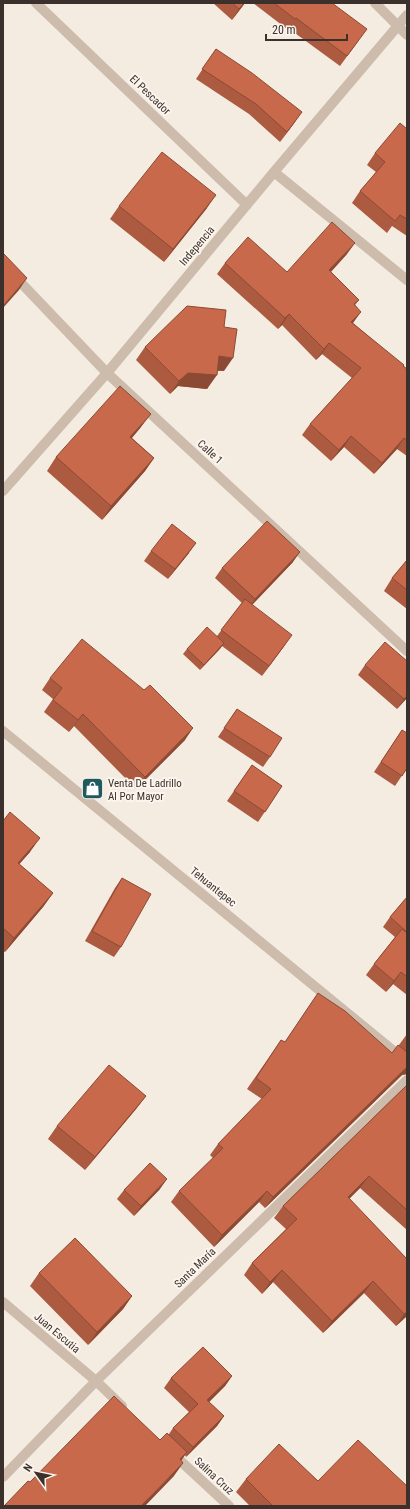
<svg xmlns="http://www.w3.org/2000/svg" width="410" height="1509" font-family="'Roboto Condensed',sans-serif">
  <rect width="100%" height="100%" fill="#f4ebe1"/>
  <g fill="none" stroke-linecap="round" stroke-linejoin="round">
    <path stroke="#cdbbac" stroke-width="10" d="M 36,3 L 247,205
      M 375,3 L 407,35
      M 274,172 L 407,280
      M 3,264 L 107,373 L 407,651
      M 3,491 L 107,373 L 274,172 L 407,15
      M 3,731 L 407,1062
      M 3,1302 L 96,1381 L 122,1406
      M 173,1454 L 229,1506
      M 3,1477 L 96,1381 L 407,1080"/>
  </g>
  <path fill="#ac5a40" d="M 213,3 L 245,3 L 232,20 Z
    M 253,3 L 332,3 L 359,40 L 340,66 L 288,28 L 287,29 Z
    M 216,49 L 295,122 L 280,142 L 249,114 L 196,79 Z
    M 407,129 L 407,236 L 392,226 L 387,233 L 352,203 L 360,191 L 376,172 L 367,165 L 375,153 Z
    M 119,206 L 207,208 L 164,262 L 110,219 Z
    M 347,254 L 331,272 L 359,300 L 355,305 L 353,323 L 407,369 L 407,456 L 397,449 L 374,474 L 344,447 L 331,461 L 302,435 L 310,424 L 352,378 L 322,354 L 316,360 L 282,325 L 278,329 L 217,274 L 225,263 L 287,272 Z
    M 224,327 L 224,371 L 217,371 L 207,389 L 178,386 L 170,394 L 136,360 L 145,347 Z
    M 141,427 L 132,438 L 154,458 L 145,471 L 102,520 L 47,471 L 56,457 Z
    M 151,551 L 189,553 L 168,579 L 144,561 Z
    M 407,560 L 407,609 L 384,591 L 392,578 Z
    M 293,562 L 252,605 L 285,645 L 262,676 L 222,646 L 200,670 L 183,654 L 187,649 L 217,636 L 242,603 L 215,578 L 222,568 Z
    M 365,665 L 407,698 L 397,709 L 358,675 Z
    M 50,678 L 185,740 L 136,789 L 74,726 L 69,732 L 44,712 L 53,699 L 42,690 Z
    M 237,709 L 270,757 L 263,767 L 218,737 Z
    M 402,730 L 407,768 L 395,786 L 374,772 Z
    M 252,765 L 282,786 L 258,822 L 227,801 Z
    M 3,821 L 30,852 L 19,864 L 53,893 L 43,907 L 5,952 L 3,951 Z
    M 122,878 L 121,947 L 114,957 L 85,941 L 115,888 Z
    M 407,897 L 407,995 L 393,984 L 386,992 L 366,975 L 374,964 L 395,937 L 383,927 L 390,917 Z
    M 318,993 L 392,1053 L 399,1045 L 407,1034 L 407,1074 L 402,1075 L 265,1208 L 259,1202 L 214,1247 L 171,1202 L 179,1191 L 213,1158 L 210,1155 L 218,1144 L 262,1099 L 247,1089 L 281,1040 L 285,1042 Z
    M 407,1085 L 407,1230 L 360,1188 L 349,1199 L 407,1259 L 407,1316 L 396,1326 L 364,1293 L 323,1333 L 273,1282 L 262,1294 L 244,1275 L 252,1263 L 286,1229 L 274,1218 L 283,1206 Z
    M 146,1096 L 136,1109 L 85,1170 L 48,1139 L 57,1126 Z
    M 160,1189 L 134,1216 L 117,1199 L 124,1190 Z
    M 39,1273 L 132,1296 L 123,1309 L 88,1345 L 30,1286 Z
    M 232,1376 L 225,1386 L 209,1402 L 224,1416 L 217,1426 L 186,1457 L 185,1455 L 181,1461 L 183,1463 L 173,1477 L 30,1482 L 160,1440 L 169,1434 L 173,1428 L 189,1412 L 164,1388 L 171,1378 Z
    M 246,1479 L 318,1481 L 407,1506 L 250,1506 L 236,1492 Z"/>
  <path fill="#8c4a34" d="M 244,3 L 245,3 L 232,20 L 239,9 Z
    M 302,112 L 295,122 L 280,142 L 287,132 Z
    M 216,195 L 207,208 L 164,262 L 173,249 Z
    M 355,243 L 347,254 L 322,281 L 329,270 Z
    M 27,278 L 19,290 L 3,308 L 3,306 Z
    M 361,312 L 353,323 L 343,333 L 351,322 Z
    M 289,314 L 282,325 L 278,329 L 285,318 Z
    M 329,343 L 322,354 L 316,360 L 324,349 Z
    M 219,356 L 233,358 L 224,371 L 210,369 Z
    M 188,373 L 217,375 L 207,389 L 178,386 L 170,394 L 179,381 Z
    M 151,414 L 141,427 L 121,450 L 130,437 Z
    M 351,436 L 344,447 L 331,461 L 339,450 Z
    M 404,438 L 397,449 L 374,474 L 382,463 Z
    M 154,458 L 145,471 L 102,520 L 111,506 Z
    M 196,543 L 189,553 L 168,579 L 175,569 Z
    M 300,552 L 293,562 L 248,609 L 255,599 Z
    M 292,635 L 285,645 L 262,676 L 269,666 Z
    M 224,643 L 220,649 L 200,670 L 204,665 Z
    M 407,696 L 407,698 L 397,709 L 404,699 Z
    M 83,714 L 74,726 L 69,732 L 78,720 Z
    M 193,728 L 185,740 L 136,789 L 145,777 Z
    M 40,838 L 30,852 L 8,877 L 18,863 Z
    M 53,893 L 43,907 L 5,952 L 14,938 Z
    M 401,972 L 393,984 L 386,992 L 394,981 Z
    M 407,1067 L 407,1074 L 402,1075 L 265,1208 L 273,1197 Z
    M 146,1096 L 136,1109 L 85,1170 L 95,1157 Z
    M 369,1176 L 360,1188 L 339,1209 L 348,1197 Z
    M 167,1179 L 160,1189 L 134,1216 L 141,1206 Z
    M 267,1191 L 259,1202 L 214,1247 L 222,1235 Z
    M 282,1270 L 273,1282 L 262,1294 L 270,1282 Z
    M 373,1281 L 364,1293 L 323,1333 L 332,1321 Z
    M 132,1296 L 123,1309 L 88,1345 L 97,1332 Z
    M 407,1312 L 407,1316 L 396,1326 L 404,1314 Z
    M 232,1376 L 225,1386 L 201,1410 L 207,1400 Z
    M 224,1416 L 217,1426 L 186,1457 L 193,1447 Z
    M 187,1452 L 177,1466 L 180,1459 Z
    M 183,1463 L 173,1477 L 145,1506 L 141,1506 Z"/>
  <path fill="#c8694b" stroke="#8c4a34" d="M 232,3 L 244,3 L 239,9 Z
    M 274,3 L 332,3 L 367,29 L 347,56 L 296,18 L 295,19 Z
    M 216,49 L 252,73 L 302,112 L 287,132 L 256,104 L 202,69 Z
    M 400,123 L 407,129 L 407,219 L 400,215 L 395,221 L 360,191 L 385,162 L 375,153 Z
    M 162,152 L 216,195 L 173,249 L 119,206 Z
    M 332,222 L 355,243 L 329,270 L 359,300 L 354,304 L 361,312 L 351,322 L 404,365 L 403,366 L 407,369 L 407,440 L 404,438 L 382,463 L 351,436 L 339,450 L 310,424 L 361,368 L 329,343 L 324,349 L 289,314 L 285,318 L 225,263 L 248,237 L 287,272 Z
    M 3,253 L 27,278 L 3,306 Z
    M 187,306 L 226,310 L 224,327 L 237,329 L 233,358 L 219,356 L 217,375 L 188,373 L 179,381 L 145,347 Z
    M 120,386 L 151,414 L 130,437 L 154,458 L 111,506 L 56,457 Z
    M 267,521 L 300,552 L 255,599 L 222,568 Z
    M 172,524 L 196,543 L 175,569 L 151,551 Z
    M 407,560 L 407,590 L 392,578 Z
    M 245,599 L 292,635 L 269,666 L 221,630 Z
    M 207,627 L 224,643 L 204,665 L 187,649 Z
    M 82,639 L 144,690 L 150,685 L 193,728 L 145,777 L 83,714 L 78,720 L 53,700 L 62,688 L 50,678 Z
    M 385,642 L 407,661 L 407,696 L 404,699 L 365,665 Z
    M 237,709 L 282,738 L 270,757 L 224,728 Z
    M 402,730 L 407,733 L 407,768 L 402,776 L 381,762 Z
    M 252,765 L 282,786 L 265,812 L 234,791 Z
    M 10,812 L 40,838 L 18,863 L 53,893 L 14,938 L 3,928 L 3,821 Z
    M 122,878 L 151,894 L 121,947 L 92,931 Z
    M 407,897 L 407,932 L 390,917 Z
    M 402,929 L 407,933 L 407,977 L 401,972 L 394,981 L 374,964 Z
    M 318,993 L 345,1011 L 392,1053 L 398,1045 L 407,1052 L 407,1067 L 273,1197 L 267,1191 L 222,1235 L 179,1191 L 223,1148 L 218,1144 L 271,1089 L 256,1078 L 281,1040 L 285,1042 Z
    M 109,1065 L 146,1096 L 95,1157 L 57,1126 Z
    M 407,1085 L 407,1210 L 369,1176 L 348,1197 L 407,1259 L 407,1312 L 404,1314 L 373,1281 L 332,1321 L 282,1270 L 270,1282 L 252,1263 L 297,1219 L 283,1206 Z
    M 150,1163 L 167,1179 L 141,1206 L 124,1190 Z
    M 75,1238 L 132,1296 L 97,1332 L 39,1273 Z
    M 203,1347 L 232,1376 L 207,1400 L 224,1416 L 193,1447 L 173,1428 L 198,1404 L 171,1378 Z
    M 114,1396 L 160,1440 L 167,1433 L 187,1452 L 180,1459 L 183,1463 L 141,1506 L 4,1506 L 28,1481 L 30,1482 Z
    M 358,1440 L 407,1486 L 407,1506 L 273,1506 L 246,1479 L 279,1444 L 318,1481 Z"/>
  <defs>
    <symbol id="shop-square" viewBox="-11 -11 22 22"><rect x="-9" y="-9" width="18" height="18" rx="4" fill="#1f5a5e" stroke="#fbf5ee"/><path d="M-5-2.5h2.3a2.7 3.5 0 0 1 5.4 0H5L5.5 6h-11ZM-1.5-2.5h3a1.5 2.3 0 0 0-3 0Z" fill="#fff"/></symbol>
  </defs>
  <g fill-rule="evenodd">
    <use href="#shop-square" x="80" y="776" width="25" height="25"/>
  </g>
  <g text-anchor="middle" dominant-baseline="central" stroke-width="4" stroke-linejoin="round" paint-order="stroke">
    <g font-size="11" fill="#3b302b" stroke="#fbf5ee">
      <text transform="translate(150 95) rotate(44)">El Pescador</text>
      <text transform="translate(197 246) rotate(-50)">Indepencia</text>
      <text transform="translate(210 452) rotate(43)">Calle 1</text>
      <text transform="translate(213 887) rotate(39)">Tehuantepec</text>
      <text transform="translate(195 1268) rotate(-44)">Santa María</text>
      <text transform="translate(57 1333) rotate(40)">Juan Escutia</text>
      <text transform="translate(214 1476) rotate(43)">Salina Cruz</text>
    </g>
    <g font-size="11" fill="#3b302b" stroke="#fbf5ee" text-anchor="start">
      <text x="108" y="783">Venta De Ladrillo<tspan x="108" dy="13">Al Por Mayor</tspan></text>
    </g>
  </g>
  <rect width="410" height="1509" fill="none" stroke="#3b302b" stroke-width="8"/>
  <g transform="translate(36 1473) rotate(303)" stroke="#fbf5ee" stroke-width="3" paint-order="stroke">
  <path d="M0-3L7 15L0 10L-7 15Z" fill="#3b302b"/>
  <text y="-6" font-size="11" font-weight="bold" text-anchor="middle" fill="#3b302b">N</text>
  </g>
  <path d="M266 34v6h81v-6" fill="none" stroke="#3b302b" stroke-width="2"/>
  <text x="272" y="34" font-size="12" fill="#3b302b" stroke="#fbf5ee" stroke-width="3" paint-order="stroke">20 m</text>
</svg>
